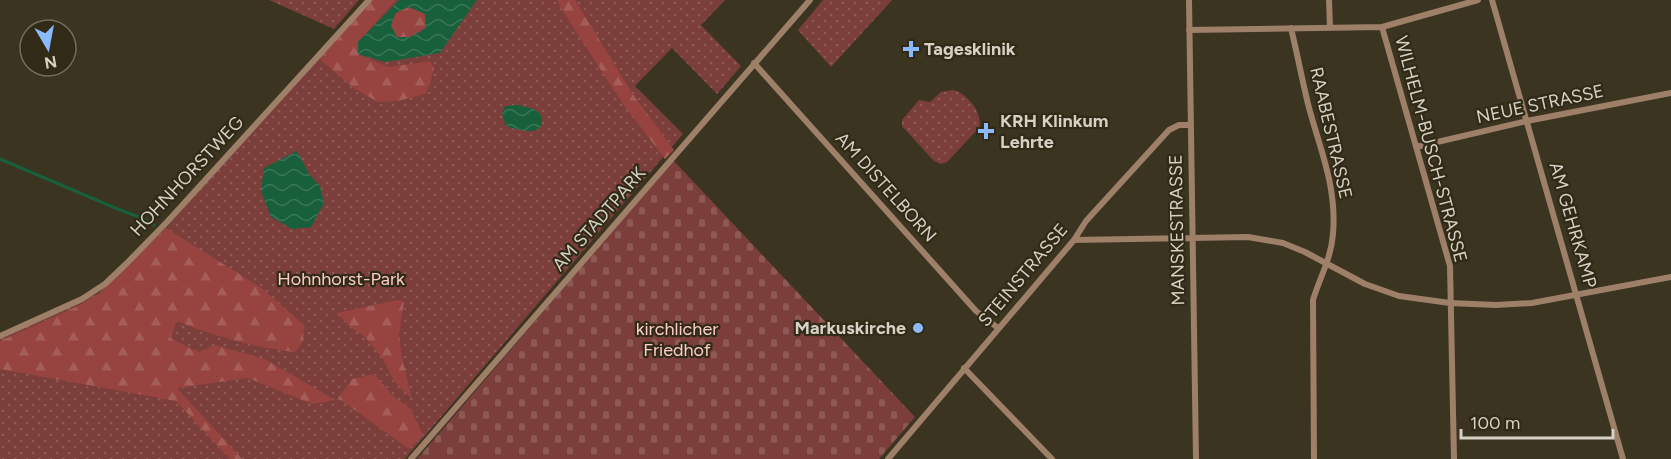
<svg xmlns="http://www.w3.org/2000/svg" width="1671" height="459" font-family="Figtree,sans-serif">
  <defs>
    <pattern id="grass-dots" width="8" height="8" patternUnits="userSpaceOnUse" patternTransform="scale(1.5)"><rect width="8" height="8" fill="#7b3e3a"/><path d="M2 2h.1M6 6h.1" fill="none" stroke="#8d5955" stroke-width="1.8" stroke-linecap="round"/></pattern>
    <pattern id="forest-firs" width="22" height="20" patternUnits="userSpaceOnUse" patternTransform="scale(1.5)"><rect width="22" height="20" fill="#974340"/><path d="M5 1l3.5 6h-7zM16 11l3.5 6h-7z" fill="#a55d5a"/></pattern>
    <pattern id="cemetery-stones" width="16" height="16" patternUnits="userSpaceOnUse" patternTransform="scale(1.5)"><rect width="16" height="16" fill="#7b3e3a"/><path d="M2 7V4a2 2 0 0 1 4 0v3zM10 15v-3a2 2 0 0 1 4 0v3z" fill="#8d5955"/></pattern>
    <pattern id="water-waves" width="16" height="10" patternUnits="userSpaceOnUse" patternTransform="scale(1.5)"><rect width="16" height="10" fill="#18603c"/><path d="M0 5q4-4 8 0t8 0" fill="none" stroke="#397657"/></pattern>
  </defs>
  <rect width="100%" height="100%" fill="#3b3421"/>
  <path fill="url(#grass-dots)" d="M 269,0 L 359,0 L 334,29 Z
    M 367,0 L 725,0 L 701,25 L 741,66 L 717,94 L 672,48 L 635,86 L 683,134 L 405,459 L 0,459 L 0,339 L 99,293 L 166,228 Z
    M 823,0 L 892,0 L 831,67 L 798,30 Z
    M 953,90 C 967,93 984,114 979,128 L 947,162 L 941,164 L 934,161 L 902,126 L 902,120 L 919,100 L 930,102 L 941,92 Z"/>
  <path fill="url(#forest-firs)" d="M 370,0 L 396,0 L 358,42 L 358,54 L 388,67 L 430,61 L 434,68 L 430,84 L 425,94 L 398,101 L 378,102 L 355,89 L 317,57 Z
    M 558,0 L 575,0 L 632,93 L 674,150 L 665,159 L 621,101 L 560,7 Z
    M 409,7 L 425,14 L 426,28 L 410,37 L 397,37 L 391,26 L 396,13 Z
    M 166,228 L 260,287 L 304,325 L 303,342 L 295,352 C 252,347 217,337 177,321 L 170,338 L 198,352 L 215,345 L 265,359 L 335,400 L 312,404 L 248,378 L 177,388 L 242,459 L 230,459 L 176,401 L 0,369 L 0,341 L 80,305 L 99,293 Z
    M 397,300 L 404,302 L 399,335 L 402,358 L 412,399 L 394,381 L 383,359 L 366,338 L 353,329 L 337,313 Z
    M 374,374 L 394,397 L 411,409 L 423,435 L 409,449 L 338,398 L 352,379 Z"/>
  <path fill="url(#cemetery-stones)" d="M 673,160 L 915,417 L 879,459 L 417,459 Z"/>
  <path fill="url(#water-waves)" fill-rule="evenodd" d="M 399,0 L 478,0 L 476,1 L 440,53 L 385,62 L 358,54 L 358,42 ZM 409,7 L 425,14 L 426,28 L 410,37 L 397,37 L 391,26 L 395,13 Z
    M 519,105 C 525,107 533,108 538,112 C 540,113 542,117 542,120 C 543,138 515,129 506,126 L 502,114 L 505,106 Z
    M 297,151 L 309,174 L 320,186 L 324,203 L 311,227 L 292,229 L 271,217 L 261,192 L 264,168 Z"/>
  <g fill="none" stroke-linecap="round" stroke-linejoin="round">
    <path stroke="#18603c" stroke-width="3" d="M 0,159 L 120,210 L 142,218 L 154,225"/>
    <path stroke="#9e7f68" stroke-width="6" d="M 1189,0 L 1196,459
      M 1329,0 L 1330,28
      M 1492,0 L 1623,459
      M 1382,27 L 1450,266 L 1454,459
      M 1291,28 C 1297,53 1302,79 1308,104 C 1320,150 1337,186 1333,234 C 1331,259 1320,277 1313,300 L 1314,459
      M 1189,30 L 1382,27 L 1478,0
      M 754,63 L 976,311 L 998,328
      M 1416,147 L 1527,121 L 1671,93
      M 1074,240 L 1248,237 L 1283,243 L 1305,252 L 1365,284 L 1399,296 L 1450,303 L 1496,305 L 1532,303 L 1671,277
      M 0,336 L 82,299 L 105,284 L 127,263 L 167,222 L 369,0
      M 964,368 L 1052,459
      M 411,459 L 810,0
      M 888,459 L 1074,240 L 1086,221 L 1169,130 L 1179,125 L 1190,125"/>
  </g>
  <g fill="#8abafc" stroke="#312a17" stroke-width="2">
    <path d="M908 40h6v6h6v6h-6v6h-6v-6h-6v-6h6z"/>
    <path d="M983 122h6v6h6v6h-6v6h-6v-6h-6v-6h6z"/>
    <circle cx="918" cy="328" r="6"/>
  </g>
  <g text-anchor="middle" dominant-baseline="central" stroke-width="4.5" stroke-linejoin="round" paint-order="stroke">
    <g font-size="18" font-weight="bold" fill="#d5d1c5" stroke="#312a17" text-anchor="start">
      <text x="924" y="49">Tagesklinik</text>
      <text x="1000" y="121">KRH Klinkum<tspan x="1000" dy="21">Lehrte</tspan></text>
      <text x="906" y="328" text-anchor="end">Markuskirche</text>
    </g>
    <g font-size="18" fill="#d5d1c5" stroke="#312a17">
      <text transform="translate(1540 104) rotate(-12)">NEUE STRASSE</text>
      <text transform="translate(1331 133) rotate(77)">RAABESTRASSE</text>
      <text transform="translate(1431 149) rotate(75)">WILHELM-BUSCH-STRASSE</text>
      <text transform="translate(187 176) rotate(-47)">HOHNHORSTWEG</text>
      <text transform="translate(886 187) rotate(48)">AM DISTELBORN</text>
      <text transform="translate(599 219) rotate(-49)">AM STADTPARK</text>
      <text transform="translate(1573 225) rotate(74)">AM GEHRKAMP</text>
      <text transform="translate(1177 230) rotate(-91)">MANSKESTRASSE</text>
      <text transform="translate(1023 275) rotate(-50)">STEINSTRASSE</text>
    </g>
    <g font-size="18" fill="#fdcbc6" stroke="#312a17">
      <text x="341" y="279">Hohnhorst-Park</text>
      <text x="677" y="329">kirchlicher<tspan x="677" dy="21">Friedhof</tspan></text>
    </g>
  </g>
  <g transform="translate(48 48) rotate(170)"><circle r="28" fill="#312a17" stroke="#736d5d" stroke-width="1.5"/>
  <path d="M0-4.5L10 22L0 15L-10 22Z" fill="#8abafc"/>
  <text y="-9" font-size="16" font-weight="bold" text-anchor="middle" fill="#d5d1c5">N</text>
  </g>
  <path d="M1461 429v9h152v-9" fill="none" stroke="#d5d1c5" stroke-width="3"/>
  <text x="1470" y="429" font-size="18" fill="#d5d1c5" stroke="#312a17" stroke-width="4.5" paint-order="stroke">100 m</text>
</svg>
